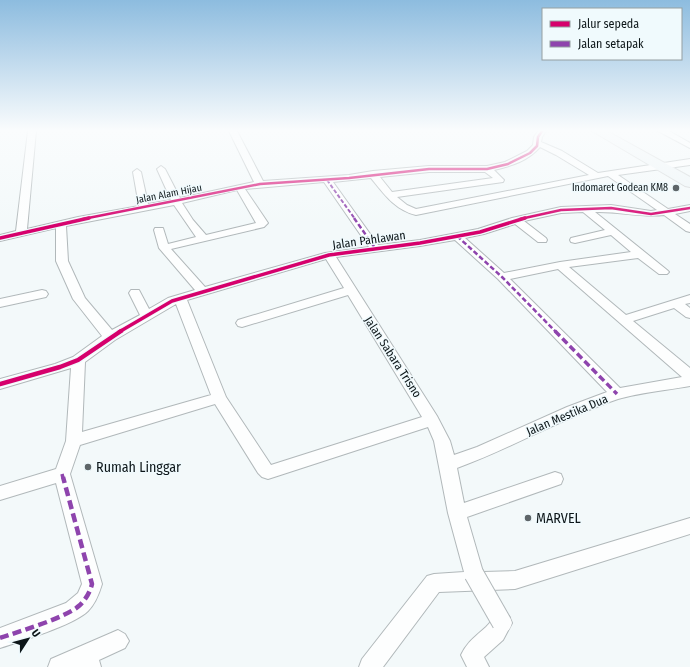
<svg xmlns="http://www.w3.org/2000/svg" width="690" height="667" font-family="'Fira Sans Condensed',sans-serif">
  <rect width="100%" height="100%" fill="#f3f9fa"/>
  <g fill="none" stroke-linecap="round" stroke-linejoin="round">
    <defs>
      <path id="minor" d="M 28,131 L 36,131 L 27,229 L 78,217 L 139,206 L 133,172 L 137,169 L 141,172 L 148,204 L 171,200 L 157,169 L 161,166 L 165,169 L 180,198 L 254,182 L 229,131 L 237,131 L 263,181 L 349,175 L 373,171 L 429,166 L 487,166 L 505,162 L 527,151 L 533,145 L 534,137 L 538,131 L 546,131 L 542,137 L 541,142 L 562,151 L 598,173 L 690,159 L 690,165 L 618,175 L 668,209 L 690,205 L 690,211 L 675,214 L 690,224 L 690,232 L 686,231 L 664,215 C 641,218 618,211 595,212 L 667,270 L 669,272 L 667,274 L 659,274 L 638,258 L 569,267 L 626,315 L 690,295 L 690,303 L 685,304 L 690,308 L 690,318 L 686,317 L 674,308 L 633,321 L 690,368 L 690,386 C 668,390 638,393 618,399 C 562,418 512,448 457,468 L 464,503 L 555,472 L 561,474 L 563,479 L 561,484 L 467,517 L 483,572 L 515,571 L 690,518 L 690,534 L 515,589 L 439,592 L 383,667 L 359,667 L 362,659 L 427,576 L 434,574 L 464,572 L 448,513 L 434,441 L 428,427 L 268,479 L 262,477 L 258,473 L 215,404 L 80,445 L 70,474 L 102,584 C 99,594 95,604 88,611 C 74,625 21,641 0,648 L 0,628 L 66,603 L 78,593 L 82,584 L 56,483 L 0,500 L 0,486 L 56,469 L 66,441 L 71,368 L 0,389 L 0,379 L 55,364 L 73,357 L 102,336 L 73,299 L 56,261 L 56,228 L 0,241 L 0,235 L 16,231 ZM 540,147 L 556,155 L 589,175 L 416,209 L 407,205 L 397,197 L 503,182 L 504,180 L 494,170 C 511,166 528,161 540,147 ZM 429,172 L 485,172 L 493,178 L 392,192 L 380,177 ZM 608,176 L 657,210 L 651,211 L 611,205 L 561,207 L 512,218 L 478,229 L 420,240 L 378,245 L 333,182 L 371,178 C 384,194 395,210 416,215 ZM 324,182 L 369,247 L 325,253 L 205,287 L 171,249 L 264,227 L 268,223 L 245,189 ZM 237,190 L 256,223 L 206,235 L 193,220 L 182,203 ZM 174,205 L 196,237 L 168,244 L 163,228 L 155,228 L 154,230 L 159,248 L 195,290 L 168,298 L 149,309 L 139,290 L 131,290 L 129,293 L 140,315 L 112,330 L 85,298 L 68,261 L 66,226 ZM 583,212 L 605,230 L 571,238 L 570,240 L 571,242 L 575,243 L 611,235 L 631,252 L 560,262 L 504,273 L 465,238 L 484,234 L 515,224 L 538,242 L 546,242 L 547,240 L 546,238 L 524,221 L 561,213 ZM 455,240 L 498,279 L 607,392 L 567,407 L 477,447 L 454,455 L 450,441 L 437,416 L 336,257 L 420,246 ZM 326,259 L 344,288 L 238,320 L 236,323 L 238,326 L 242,327 L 348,295 L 422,417 L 271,465 L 226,397 L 187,300 ZM 558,269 L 682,377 L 620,388 L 510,279 ZM 176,304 L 211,395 L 82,432 L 85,362 L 115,340 Z
        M 658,131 L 669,131 L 690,143 L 690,148 Z
        M 42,290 L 46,291 L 48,294 L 46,297 L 0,307 L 0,299 Z
        M 502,613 L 509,616 L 512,623 L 503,640 L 484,657 L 489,667 L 467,667 L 461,655 C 467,642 476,636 486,627 C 492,621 494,616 502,613 Z
        M 118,630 L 125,634 L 129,641 L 125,648 L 99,660 L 101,667 L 48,667 L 51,659 Z"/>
      <path id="primary" d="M 592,131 L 607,131 L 690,177 L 690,187 L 685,186 Z"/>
    </defs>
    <use href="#minor" stroke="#b1b8ba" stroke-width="2"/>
    <use href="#primary" stroke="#cfd3d4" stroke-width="2"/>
    <use href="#minor" fill="#fdfefe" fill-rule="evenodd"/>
    <use href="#primary" fill="#eef5f7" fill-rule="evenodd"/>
    <defs>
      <path id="minor-bridge" d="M 474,574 L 502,623"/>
    </defs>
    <use href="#minor-bridge" stroke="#b1b8ba" stroke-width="21" stroke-linecap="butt"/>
    <use href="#minor-bridge" stroke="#fdfefe" stroke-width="19"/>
    <path stroke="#8e44ad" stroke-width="2" stroke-dasharray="4 2" stroke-linecap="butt" d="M 327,180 L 355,219"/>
    <path stroke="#8e44ad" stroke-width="2.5" stroke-dasharray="5 2.5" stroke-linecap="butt" d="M 354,218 L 375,248
      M 457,236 L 502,277 L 556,332"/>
    <path stroke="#8e44ad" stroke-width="3.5" stroke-dasharray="7 3.5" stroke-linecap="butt" d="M 555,331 L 617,394
      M 62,474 L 63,478"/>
    <path stroke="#8e44ad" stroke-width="4.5" stroke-dasharray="9 4.5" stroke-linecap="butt" d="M 0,638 C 20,631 66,618 80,605 C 86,599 90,592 92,584 L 63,477"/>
    <defs>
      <path id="cycleway-far2" d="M 83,219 L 260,184 L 349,178 L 429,169 L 487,169 L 508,164 L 530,153 L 537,146 L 538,137 L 542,131
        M 520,219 L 561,210 L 611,208 L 651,214 L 690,208"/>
      <path id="cycleway-far1" d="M 0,238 L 89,218
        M 119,332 L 172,301 L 329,255 L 420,243 L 480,232 L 525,218"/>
      <path id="cycleway" d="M 0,384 L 60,367 L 78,360 L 121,331"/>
    </defs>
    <use href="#cycleway-far2" stroke="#f0fafd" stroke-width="4"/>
    <use href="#cycleway-far1" stroke="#f0fafd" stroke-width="5.5"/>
    <use href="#cycleway" stroke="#f0fafd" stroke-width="7"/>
    <use href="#cycleway-far2" stroke="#d6006c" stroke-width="2.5"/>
    <use href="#cycleway-far1" stroke="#d6006c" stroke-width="3.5"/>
    <use href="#cycleway" stroke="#d6006c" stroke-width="4.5"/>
  </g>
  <linearGradient id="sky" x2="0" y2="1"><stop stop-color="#8dbcdf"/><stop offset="0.58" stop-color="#fafcfd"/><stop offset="1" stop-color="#fafcfd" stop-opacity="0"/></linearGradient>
  <rect width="690" height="225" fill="url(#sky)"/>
  <g fill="#5e6568" stroke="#f0fafd" stroke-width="1.5">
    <circle cx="676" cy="188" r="4"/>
    <circle cx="88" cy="467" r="4"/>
    <circle cx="528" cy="518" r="4"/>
  </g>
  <g text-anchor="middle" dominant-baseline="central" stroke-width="3" stroke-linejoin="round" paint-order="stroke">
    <g font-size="10" fill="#0d1619" stroke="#f0fafd" text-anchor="end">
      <text x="668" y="188">Indomaret Godean KM8</text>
    </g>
    <g font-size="10" fill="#0d1619" stroke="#f0fafd">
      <text transform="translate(169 194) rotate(-11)">Jalan Alam Hijau</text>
    </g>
    <g font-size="12" fill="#0d1619" stroke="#f0fafd">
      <text transform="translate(369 240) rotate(-8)">Jalan Pahlawan</text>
      <text transform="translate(393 357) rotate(57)">Jalan Sabara Trisno</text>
      <text transform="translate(567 415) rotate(-23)">Jalan Mestika Dua</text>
    </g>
    <g font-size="14" fill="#0d1619" stroke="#f0fafd" text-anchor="start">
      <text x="96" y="467">Rumah Linggar</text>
      <text x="536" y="518">MARVEL</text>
    </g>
  </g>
  <rect x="542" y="8" width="140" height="52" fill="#f0fafd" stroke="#959fa2"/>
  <rect x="550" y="21" width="20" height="6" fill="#d6006c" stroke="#959fa2"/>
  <text x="578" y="28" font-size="12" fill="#0d1619">Jalur sepeda</text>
  <rect x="550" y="41" width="20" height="6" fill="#8e44ad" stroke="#959fa2"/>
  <text x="578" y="48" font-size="12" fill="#0d1619">Jalan setapak</text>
  <g transform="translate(28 639) rotate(54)" stroke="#f0fafd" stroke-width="3" paint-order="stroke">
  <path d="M0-3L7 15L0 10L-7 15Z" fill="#0d1619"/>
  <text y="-6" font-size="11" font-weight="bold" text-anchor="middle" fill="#0d1619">U</text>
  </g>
</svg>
